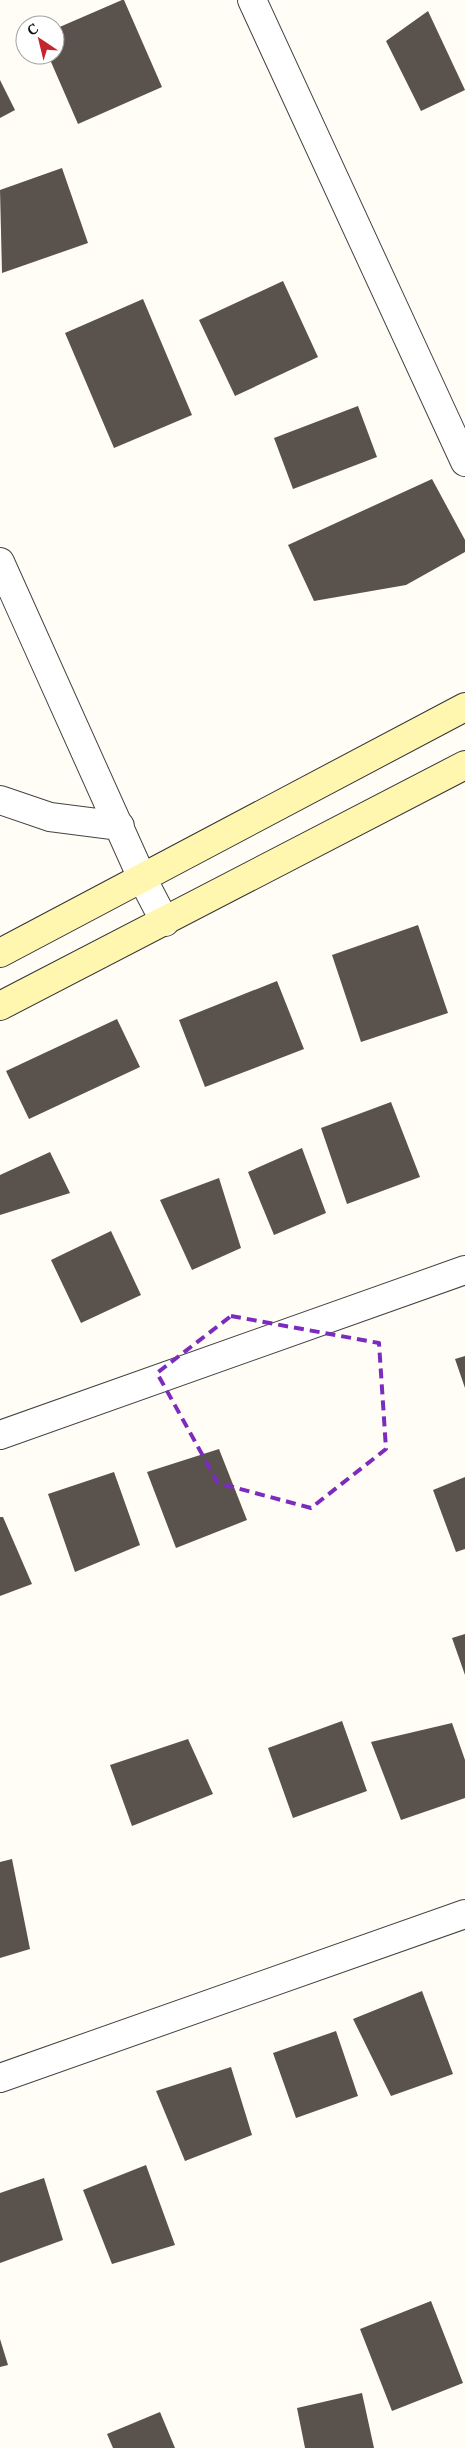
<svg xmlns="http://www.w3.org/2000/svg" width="465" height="2448" font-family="Lora,serif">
  <rect width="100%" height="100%" fill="#fffdf5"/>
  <path fill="#5a524d" d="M 122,0 L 124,0 L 162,87 L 78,124 L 48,55 L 55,55 L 55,29 Z
    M 428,11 L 465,90 L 421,111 L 386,41 Z
    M 0,80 L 15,110 L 0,118 Z
    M 62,168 L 88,243 L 2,273 L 0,190 Z
    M 283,281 L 318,357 L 235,396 L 199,320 Z
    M 143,299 L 192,415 L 114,448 L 65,333 Z
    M 358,406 L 377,457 L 293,489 L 274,438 Z
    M 432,479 L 465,540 L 465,552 L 406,585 L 314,601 L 288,545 Z
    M 418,925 L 448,1013 L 361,1042 L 332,955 Z
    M 277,981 L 304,1049 L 205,1087 L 179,1020 Z
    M 117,1019 L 140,1067 L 29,1119 L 6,1071 Z
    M 391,1102 L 420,1177 L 347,1204 L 321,1128 Z
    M 302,1148 L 326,1213 L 274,1235 L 248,1172 Z
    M 50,1152 L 70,1193 L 0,1215 L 0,1175 Z
    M 219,1178 L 241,1248 L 192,1270 L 160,1200 Z
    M 111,1231 L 141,1295 L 81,1323 L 51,1260 Z
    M 465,1356 L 465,1388 L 455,1359 Z
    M 219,1449 L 247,1520 L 176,1548 L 147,1472 Z
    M 114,1472 L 140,1545 L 75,1572 L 48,1494 Z
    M 465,1477 L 465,1549 L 456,1552 L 433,1490 Z
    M 0,1517 L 3,1517 L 32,1584 L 0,1596 Z
    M 465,1634 L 465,1675 L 452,1638 Z
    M 342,1721 L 367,1791 L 293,1818 L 268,1748 Z
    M 452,1723 L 465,1760 L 465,1798 L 401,1820 L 371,1742 Z
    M 188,1739 L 213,1794 L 132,1826 L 110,1765 Z
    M 12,1859 L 30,1949 L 0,1958 L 0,1862 Z
    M 422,1991 L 453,2074 L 391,2096 L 353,2019 Z
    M 336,2031 L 358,2096 L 296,2118 L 273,2053 Z
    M 231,2067 L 252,2135 L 185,2161 L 156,2091 Z
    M 146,2165 L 175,2245 L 112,2264 L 83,2190 Z
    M 44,2178 L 63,2240 L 0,2263 L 0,2193 Z
    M 431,2301 L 463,2383 L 392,2411 L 360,2329 Z
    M 0,2339 L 8,2365 L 0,2367 Z
    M 362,2393 L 374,2448 L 305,2448 L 297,2408 Z
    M 160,2412 L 175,2448 L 113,2448 L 107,2434 Z"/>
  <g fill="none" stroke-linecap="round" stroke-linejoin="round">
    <defs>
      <path id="street" d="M 252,0 L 465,462
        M 0,562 L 142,878 L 165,922
        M 0,800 L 50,817 L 120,826
        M 0,1435 L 465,1270
        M 0,2078 L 465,1914"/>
      <path id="secondary" d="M 0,953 L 465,707
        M 0,1006 L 465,765"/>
    </defs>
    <use href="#street" stroke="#444" stroke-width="30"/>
    <use href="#secondary" stroke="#333" stroke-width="30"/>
    <use href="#street" stroke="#fff" stroke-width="28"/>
    <use href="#secondary" stroke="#fff6b0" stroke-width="28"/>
  </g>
  <path fill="none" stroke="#7b2cbf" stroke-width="4" stroke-dasharray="10 6" stroke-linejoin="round" d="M 231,1316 L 379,1343 L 386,1449 L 311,1508 L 218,1483 L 157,1373 Z"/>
  <g transform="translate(40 40) rotate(325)"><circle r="24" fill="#ffffff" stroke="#a0a0a0"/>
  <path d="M0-4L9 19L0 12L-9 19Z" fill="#c4262e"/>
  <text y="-8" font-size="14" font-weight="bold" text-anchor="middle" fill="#111111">С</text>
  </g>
</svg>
